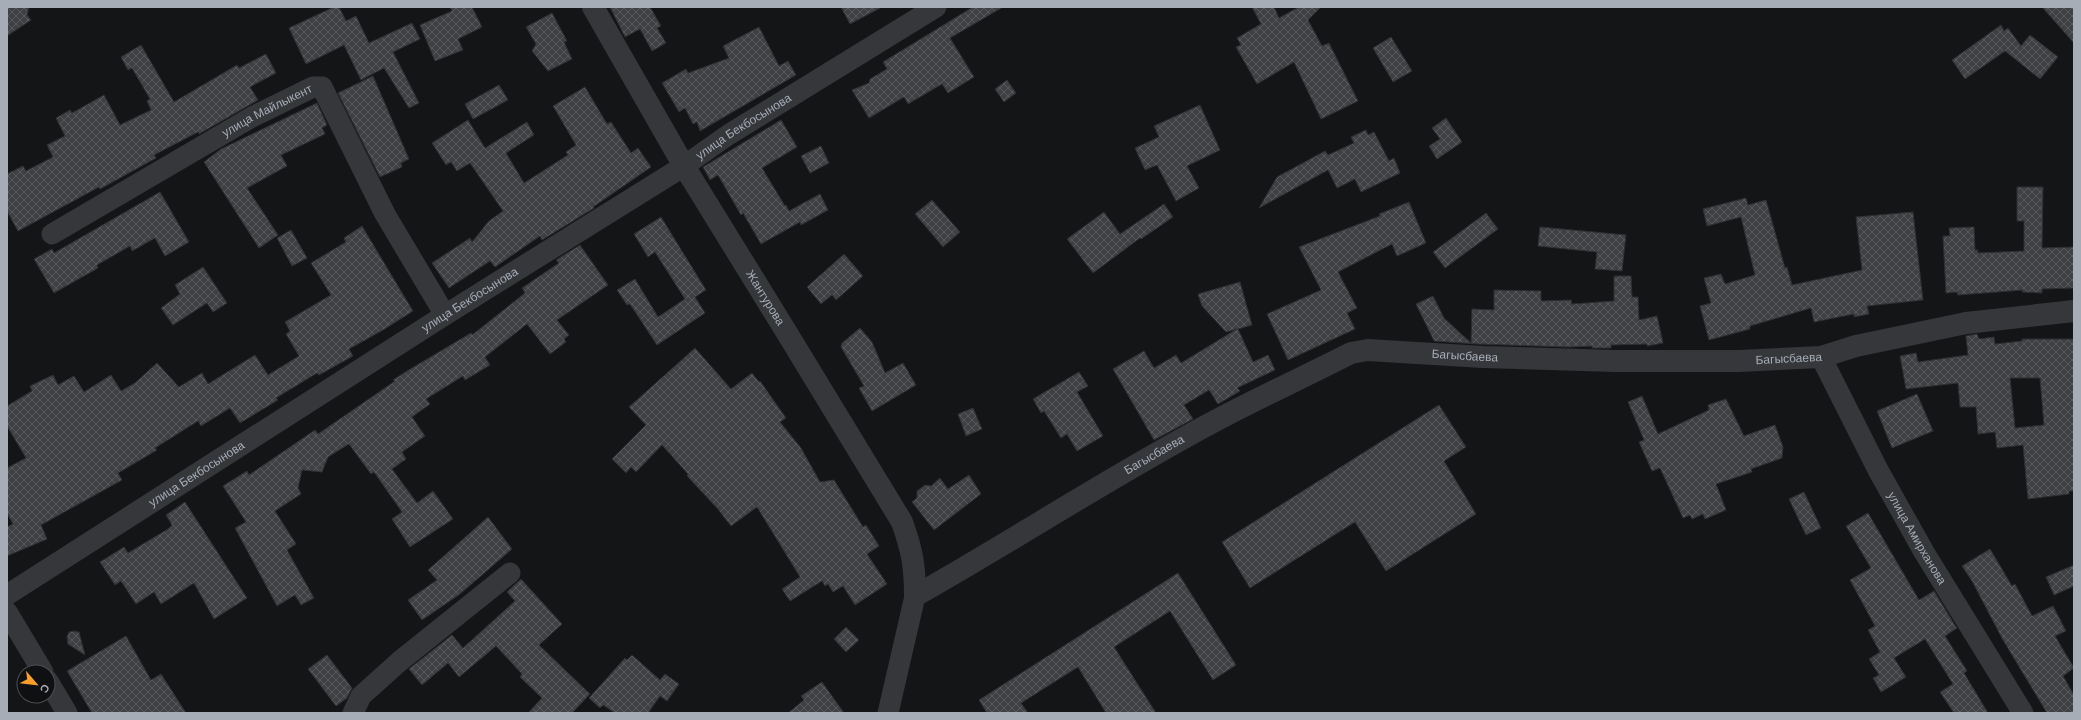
<svg xmlns="http://www.w3.org/2000/svg" width="2081" height="720" font-family="'DM Sans',sans-serif">
  <defs>
    <pattern id="building-cross-hatch" width="8" height="8" patternUnits="userSpaceOnUse"><rect width="8" height="8" fill="#3e4043"/><path d="M0 0l8 8M0 8l8-8" fill="none" stroke="#57595c"/></pattern>
  </defs>
  <rect width="100%" height="100%" fill="#141516"/>
  <path fill="url(#building-cross-hatch)" stroke="#2e2f32" fill-rule="evenodd" d="M 7,7 L 29,7 L 27,15 L 31,20 L 7,36 Z
    M 334,7 L 339,7 L 346,21 L 356,16 L 369,43 L 412,23 L 420,39 L 393,52 L 419,103 L 409,108 L 384,68 L 361,80 L 344,45 L 306,64 L 289,28 Z
    M 450,7 L 472,7 L 482,27 L 458,39 L 463,50 L 435,61 L 420,25 L 452,11 Z
    M 610,7 L 650,7 L 661,26 L 657,28 L 666,43 L 652,51 L 640,29 L 625,37 Z
    M 841,7 L 882,7 L 850,24 Z
    M 973,7 L 1003,7 L 950,38 L 974,77 L 948,93 L 942,84 L 908,104 L 904,97 L 869,118 L 852,90 L 869,83 L 870,79 L 887,69 L 883,62 Z
    M 1252,7 L 1274,7 L 1279,18 L 1299,7 L 1321,7 L 1308,20 L 1322,46 L 1329,43 L 1358,101 L 1321,119 L 1294,62 L 1257,84 L 1236,47 L 1241,45 L 1237,38 L 1261,24 Z
    M 2042,7 L 2074,7 L 2074,43 Z
    M 552,13 L 567,41 L 564,42 L 572,59 L 548,71 L 532,51 L 536,44 L 526,27 Z
    M 2001,25 L 2004,31 L 2008,28 L 2021,46 L 2030,35 L 2058,57 L 2040,79 L 2005,51 L 1965,79 L 1952,60 Z
    M 759,27 L 779,66 L 788,61 L 796,75 L 700,131 L 697,122 L 693,124 L 685,108 L 679,112 L 662,83 L 686,69 L 688,73 L 729,58 L 723,46 Z
    M 1391,37 L 1412,71 L 1393,82 L 1373,48 Z
    M 141,45 L 174,102 L 237,65 L 239,68 L 266,54 L 276,73 L 250,87 L 258,100 L 199,134 L 198,132 L 154,155 L 156,158 L 100,189 L 99,187 L 18,231 L 7,211 L 7,174 L 23,166 L 26,171 L 53,157 L 47,145 L 65,136 L 56,118 L 70,110 L 72,113 L 104,95 L 120,125 L 151,110 L 147,101 L 150,99 L 132,68 L 128,70 L 121,57 Z
    M 373,76 L 409,159 L 401,163 L 402,167 L 380,177 L 338,93 Z
    M 1007,80 L 1016,93 L 1004,102 L 995,89 Z
    M 499,85 L 508,100 L 473,119 L 465,104 Z
    M 585,87 L 607,124 L 611,122 L 631,153 L 638,148 L 651,167 L 593,207 L 594,208 L 542,240 L 540,236 L 495,267 L 490,261 L 449,288 L 432,263 L 470,238 L 472,242 L 489,221 L 503,211 L 470,163 L 457,171 L 451,162 L 446,165 L 432,143 L 468,120 L 485,148 L 527,122 L 534,135 L 506,153 L 524,183 L 568,155 L 566,152 L 576,145 L 553,106 Z
    M 317,103 L 327,125 L 322,128 L 325,134 L 281,155 L 287,166 L 247,188 L 278,235 L 259,248 L 204,162 L 221,149 Z
    M 1200,105 L 1220,150 L 1187,166 L 1199,188 L 1176,201 L 1157,165 L 1145,170 L 1135,148 L 1159,137 L 1154,126 Z
    M 1446,118 L 1462,142 L 1437,159 L 1429,146 L 1440,139 L 1432,128 Z
    M 781,120 L 797,147 L 762,168 L 785,206 L 786,205 L 789,211 L 820,194 L 828,210 L 801,225 L 800,222 L 761,244 L 743,213 L 741,215 L 718,175 L 710,180 L 703,167 Z
    M 1366,130 L 1368,135 L 1374,132 L 1389,161 L 1394,158 L 1400,173 L 1361,192 L 1355,179 L 1337,188 L 1328,170 L 1259,208 L 1277,177 L 1325,151 L 1328,155 L 1354,143 L 1351,137 Z
    M 821,146 L 829,163 L 810,173 L 801,156 Z
    M 2017,187 L 2043,187 L 2042,248 L 2074,247 L 2074,288 L 2042,289 L 2042,293 L 2022,292 L 2023,290 L 1958,295 L 1957,292 L 1946,293 L 1943,236 L 1950,236 L 1949,228 L 1974,227 L 1975,250 L 1978,250 L 1978,253 L 2024,251 L 2024,221 L 2017,221 Z
    M 160,192 L 189,242 L 165,256 L 155,238 L 132,251 L 130,246 L 97,265 L 98,268 L 54,293 L 34,259 L 52,249 L 54,253 Z
    M 1746,198 L 1748,205 L 1766,200 L 1785,268 L 1787,267 L 1792,285 L 1862,270 L 1856,217 L 1913,212 L 1923,300 L 1867,306 L 1869,314 L 1854,317 L 1854,314 L 1814,322 L 1811,308 L 1750,326 L 1750,329 L 1709,340 L 1700,306 L 1711,303 L 1704,278 L 1721,274 L 1725,284 L 1755,275 L 1741,217 L 1707,226 L 1703,209 Z
    M 932,200 L 960,232 L 943,247 L 915,214 Z
    M 1409,202 L 1426,243 L 1397,256 L 1392,244 L 1338,272 L 1357,308 L 1347,313 L 1355,329 L 1288,360 L 1267,314 L 1321,290 L 1299,247 L 1380,216 L 1379,214 Z
    M 1164,204 L 1173,217 L 1141,239 L 1140,238 L 1093,273 L 1067,239 L 1104,212 L 1120,234 Z
    M 1486,213 L 1498,229 L 1445,268 L 1433,252 Z
    M 661,217 L 706,290 L 695,297 L 705,313 L 657,345 L 630,304 L 627,305 L 617,290 L 635,279 L 658,317 L 685,299 L 655,252 L 648,257 L 634,234 Z
    M 362,226 L 413,311 L 383,330 L 349,349 L 353,356 L 319,375 L 317,373 L 276,398 L 278,400 L 240,423 L 230,408 L 201,426 L 198,421 L 155,448 L 157,450 L 118,473 L 122,480 L 41,525 L 47,539 L 7,556 L 7,527 L 13,524 L 7,513 L 7,468 L 26,458 L 7,426 L 7,406 L 32,391 L 30,386 L 53,375 L 58,385 L 74,376 L 84,392 L 111,375 L 121,391 L 135,383 L 157,363 L 179,387 L 202,373 L 208,384 L 255,355 L 268,375 L 299,356 L 286,334 L 290,331 L 285,322 L 331,295 L 311,263 L 346,242 L 344,238 Z
    M 1540,227 L 1626,235 L 1622,271 L 1595,269 L 1597,252 L 1538,246 Z
    M 291,230 L 307,258 L 292,266 L 277,238 Z
    M 580,245 L 608,285 L 557,320 L 569,335 L 564,339 L 566,342 L 550,354 L 527,324 L 485,357 L 490,365 L 465,380 L 463,376 L 426,399 L 430,404 L 412,417 L 425,436 L 402,452 L 406,459 L 392,469 L 417,503 L 433,491 L 453,519 L 410,547 L 392,519 L 402,512 L 374,472 L 371,474 L 349,444 L 328,457 L 322,472 L 302,470 L 298,488 L 301,494 L 275,511 L 296,544 L 287,550 L 314,598 L 301,605 L 295,595 L 277,606 L 235,528 L 246,522 L 223,486 L 247,471 L 249,475 L 315,430 L 318,434 L 395,381 L 393,380 L 407,371 L 471,333 L 472,335 L 525,293 L 522,288 L 559,263 L 556,260 Z
    M 844,254 L 863,276 L 836,300 L 832,295 L 821,304 L 807,287 Z
    M 203,267 L 227,303 L 213,312 L 207,303 L 173,325 L 161,308 L 180,294 L 175,285 Z
    M 1614,276 L 1631,276 L 1632,297 L 1638,297 L 1639,320 L 1657,316 L 1663,343 L 1647,346 L 1647,344 L 1611,345 L 1611,348 L 1592,348 L 1592,346 L 1569,347 L 1478,344 L 1434,341 L 1416,304 L 1433,296 L 1444,318 L 1471,343 L 1472,309 L 1494,310 L 1494,290 L 1541,291 L 1541,301 L 1571,300 L 1572,304 L 1614,301 Z
    M 1240,282 L 1252,325 L 1238,329 L 1253,362 L 1268,355 L 1275,370 L 1237,388 L 1240,391 L 1218,404 L 1209,390 L 1184,405 L 1193,419 L 1154,440 L 1113,369 L 1144,351 L 1154,368 L 1176,355 L 1181,363 L 1237,329 L 1226,332 L 1202,306 L 1198,294 Z
    M 860,328 L 872,342 L 885,373 L 903,363 L 916,385 L 872,411 L 859,388 L 864,386 L 841,347 L 842,343 Z
    M 1977,334 L 1979,339 L 1994,337 L 1995,344 L 2022,341 L 2022,339 L 2074,339 L 2074,491 L 2069,491 L 2069,494 L 2028,499 L 2023,445 L 1997,448 L 1995,432 L 1978,434 L 1976,407 L 1960,407 L 1958,383 L 1906,389 L 1900,356 L 1916,353 L 1918,362 L 1968,355 L 1966,336 ZM 2010,378 L 2040,378 L 2044,425 L 2015,428 Z
    M 695,348 L 731,389 L 752,373 L 759,382 L 760,381 L 786,418 L 780,422 L 801,448 L 820,482 L 834,480 L 863,527 L 866,525 L 879,546 L 867,554 L 887,584 L 855,605 L 843,586 L 833,592 L 828,584 L 825,586 L 822,581 L 790,601 L 782,589 L 800,577 L 757,507 L 731,526 L 717,508 L 687,476 L 688,474 L 662,445 L 636,472 L 631,467 L 626,473 L 612,459 L 646,425 L 629,407 Z
    M 1079,372 L 1088,386 L 1077,392 L 1103,436 L 1077,451 L 1067,434 L 1061,438 L 1044,411 L 1041,413 L 1033,399 Z
    M 1917,394 L 1933,431 L 1892,448 L 1877,411 Z
    M 1642,396 L 1658,434 L 1709,410 L 1708,405 L 1726,399 L 1744,436 L 1775,425 L 1783,447 L 1782,458 L 1751,469 L 1752,472 L 1716,484 L 1726,510 L 1705,519 L 1703,514 L 1692,519 L 1690,515 L 1683,518 L 1660,468 L 1652,471 L 1639,442 L 1644,440 L 1628,402 Z
    M 1439,405 L 1466,447 L 1444,461 L 1476,514 L 1386,571 L 1355,522 L 1250,588 L 1222,542 Z
    M 973,408 L 982,429 L 966,436 L 958,414 Z
    M 969,475 L 981,494 L 934,530 L 912,502 L 917,498 L 917,491 L 925,485 L 931,486 L 940,478 L 948,489 Z
    M 1804,492 L 1821,528 L 1806,535 L 1789,499 Z
    M 185,502 L 247,598 L 214,619 L 194,583 L 161,604 L 154,592 L 136,604 L 121,581 L 115,585 L 100,562 L 124,547 L 128,553 L 168,529 L 172,525 L 166,515 Z
    M 1868,513 L 1919,600 L 1934,591 L 1956,627 L 1957,628 L 1945,636 L 1967,671 L 1964,673 L 1988,713 L 1954,713 L 1940,692 L 1953,684 L 1925,639 L 1894,658 L 1906,677 L 1881,692 L 1873,678 L 1879,675 L 1869,659 L 1880,652 L 1868,630 L 1875,626 L 1850,580 L 1871,568 L 1846,526 Z
    M 488,517 L 512,549 L 460,594 L 422,620 L 408,600 L 437,580 L 428,570 Z
    M 1990,549 L 2012,586 L 2015,584 L 2032,616 L 2053,606 L 2066,631 L 2055,636 L 2074,668 L 2063,676 L 2074,695 L 2074,713 L 2047,713 L 2003,640 L 1972,581 L 1962,566 Z
    M 2074,565 L 2074,586 L 2054,595 L 2046,577 Z
    M 1178,573 L 1236,665 L 1213,680 L 1170,611 L 1114,647 L 1156,713 L 1106,713 L 1078,667 L 1021,703 L 1028,713 L 987,713 L 979,700 Z
    M 521,579 L 562,624 L 539,645 L 590,694 L 572,713 L 528,713 L 542,698 L 520,677 L 522,674 L 496,646 L 459,677 L 448,663 L 422,685 L 409,669 L 452,635 L 463,648 L 515,601 L 507,592 Z
    M 846,627 L 859,640 L 846,652 L 834,639 Z
    M 74,631 L 79,632 L 85,655 L 68,644 L 67,637 L 69,632 Z
    M 126,636 L 151,680 L 161,674 L 186,713 L 92,713 L 67,671 Z
    M 327,655 L 352,688 L 347,698 L 336,706 L 308,669 Z
    M 632,655 L 660,680 L 665,674 L 679,684 L 667,701 L 660,696 L 648,713 L 615,713 L 603,705 L 600,708 L 589,698 L 625,658 L 627,660 Z
    M 822,682 L 844,713 L 788,713 L 804,700 L 801,696 Z"/>
  <g fill="none" stroke-linecap="round" stroke-linejoin="round">
    <g stroke="#35373b" stroke-width="21">
      <path id="s1" d="M 52,234 L 252,117 L 313,87 L 322,87 L 385,214 L 445,315"/>
      <path id="s2" d="M 1821,357 L 1878,470 L 1924,552 L 2023,713"/>
      <path id="s3" d="M 7,595 L 445,315 L 684,166 L 728,135 L 936,7"/>
      <path d="M 7,612 L 43,672"/>
      <path d="M 48,681 L 67,713"/>
      <path d="M 353,713 L 361,696 L 400,661 L 510,573"/>
      <path d="M 888,713 L 915,596"/>
    </g>
    <path stroke="#35373b" stroke-width="22" id="s4" d="M 593,7 L 684,166 L 787,333 L 902,522 C 912,550 915,566 915,596 C 1016,539 1113,475 1215,421 C 1260,397 1306,376 1351,353 L 1368,350 L 1483,357 L 1615,361 L 1739,361 L 1821,357 L 1856,346 L 1966,323 L 2074,311"/>
  </g>
  <g text-anchor="middle" dominant-baseline="central" stroke-width="3" stroke-linejoin="round" paint-order="stroke">
    <g font-size="12" fill="#a6adb7" stroke="#0f1011">
      <text stroke="none"><textPath href="#s1" startOffset="248">улица Майлыкент</textPath></text>
      <text stroke="none"><textPath href="#s3" startOffset="873">улица Бекбосынова</textPath></text>
      <text stroke="none"><textPath href="#s4" startOffset="338">Жантурова</textPath></text>
      <text stroke="none"><textPath href="#s3" startOffset="549">улица Бекбосынова</textPath></text>
      <text stroke="none"><textPath href="#s4" startOffset="1290">Багысбаева</textPath></text>
      <text stroke="none"><textPath href="#s4" startOffset="1614">Багысбаева</textPath></text>
      <text stroke="none"><textPath href="#s4" startOffset="954">Багысбаева</textPath></text>
      <text stroke="none"><textPath href="#s3" startOffset="225">улица Бекбосынова</textPath></text>
      <text stroke="none"><textPath href="#s2" startOffset="205">улица Амирханова</textPath></text>
    </g>
  </g>
  <rect width="2081" height="720" fill="none" stroke="#a6adb7" stroke-width="16"/>
  <g transform="translate(36 684) rotate(118)"><circle r="19" fill="#0f1011" stroke="#4b4f53"/>
  <path d="M0-3L7 15L0 10L-7 15Z" fill="#f99f2a"/>
  <text y="-6" font-size="11" font-weight="bold" text-anchor="middle" fill="#a6adb7">С</text>
  </g>
</svg>
